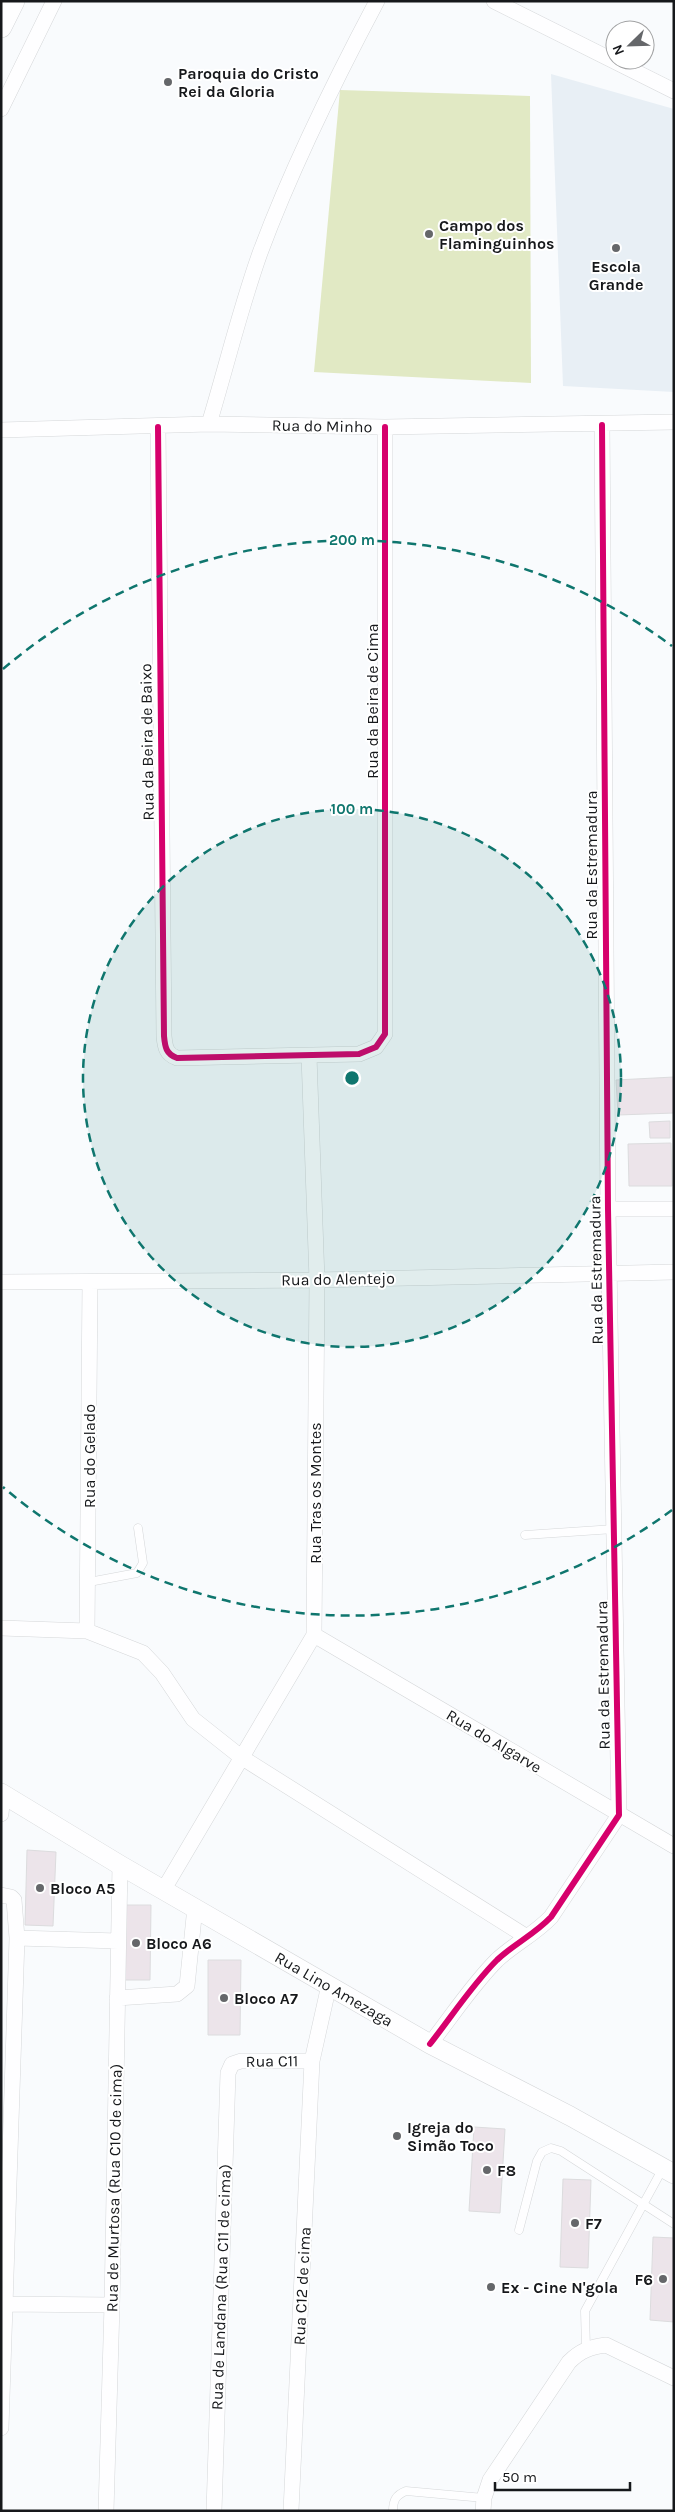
<svg xmlns="http://www.w3.org/2000/svg" width="675" height="2512" font-family="Karla,sans-serif">
  <rect width="100%" height="100%" fill="#f9fbfd"/>
  <path fill="#e8eff5" d="M 551,74 L 674,109 L 674,392 L 563,386 Z"/>
  <path fill="#e1e9c4" d="M 340,90 L 530,96 L 531,383 L 314,372 Z"/>
  <path fill="#ece4ea" stroke="#dcdcde" d="M 674,1077 L 674,1113 L 618,1115 L 616,1080 Z
    M 670,1121 L 670,1138 L 650,1138 L 649,1122 Z
    M 671,1143 L 672,1186 L 629,1186 L 628,1144 Z
    M 27,1850 L 56,1852 L 53,1926 L 25,1925 Z
    M 122,1905 L 151,1905 L 150,1980 L 121,1980 Z
    M 208,1960 L 241,1960 L 240,2035 L 208,2035 Z
    M 474,2127 L 505,2129 L 500,2213 L 469,2211 Z
    M 563,2179 L 591,2180 L 588,2268 L 560,2267 Z
    M 653,2237 L 674,2238 L 674,2322 L 650,2320 Z"/>
  <g fill="none" stroke-linecap="round" stroke-linejoin="round">
    <defs>
      <path id="service" d="M 525,1535 L 614,1529
        M 89,1582 L 137,1573 L 143,1563 L 138,1528
        M 519,2230 L 537,2161 L 542,2152 L 551,2148 L 561,2151 L 674,2224
        M 586,2349 L 585,2311 L 663,2168
        M 393,2511 C 393,2500 396,2495 406,2491 L 484,2498"/>
      <path id="minor" d="M 494,1 L 674,91
        M 1,109 L 54,1
        M 209,424 C 226,368 240,309 260,253 C 292,167 334,82 377,1
        M 158,427 L 164,1036 C 165,1047 166,1054 177,1058 L 359,1054 L 376,1047 L 385,1034 L 385,427
        M 1,430 L 209,424 L 385,427 L 674,422
        M 608,1209 L 674,1209
        M 1,1282 L 317,1280 L 674,1272
        M 1,1628 L 87,1631 L 143,1653 L 162,1673 L 193,1719 L 241,1757 L 527,1937
        M 87,1631 L 90,1282
        M 314,1635 L 674,1846
        M 1,1814 L 3,1794
        M 164,1889 L 314,1635 L 317,1280 L 309,1056
        M 1,1895 L 11,1897 L 14,1900 L 17,1938 L 1,2428
        M 17,1938 L 118,1941
        M 117,1998 L 177,1994 L 187,1986 L 195,1907
        M 430,2044 C 452,2016 472,1985 497,1960 C 514,1944 535,1934 551,1917 L 619,1815 L 608,1209 L 602,425
        M 4,2304 L 112,2305
        M 106,2511 L 112,2305 L 120,1865
        M 214,2511 L 228,2073 L 232,2064 L 241,2061 L 312,2061
        M 291,2511 L 312,2061 L 329,1985
        M 483,2511 L 484,2498 L 490,2480 L 569,2362 C 580,2351 590,2347 606,2345 L 674,2378"/>
      <path id="tertiary" d="M 1,1793 L 120,1865 L 430,2044 L 570,2116 L 674,2174"/>
      <path id="secondary" d="M 1,27 L 14,1"/>
    </defs>
    <use href="#service" stroke="#d5d7d9" stroke-width="9"/>
    <use href="#minor" stroke="#d5d7d9" stroke-width="16"/>
    <use href="#tertiary" stroke="#d5d7d9" stroke-width="20"/>
    <use href="#secondary" stroke="#d5d7d9" stroke-width="22"/>
    <use href="#service" stroke="#fefeff" stroke-width="8"/>
    <use href="#minor" stroke="#fefeff" stroke-width="15"/>
    <use href="#tertiary" stroke="#fefeff" stroke-width="19"/>
    <use href="#secondary" stroke="#fefeff" stroke-width="21"/>
    <defs>
      <path id="cycleway" d="M 158,427 L 164,1036 C 165,1047 166,1054 177,1058 L 359,1054 L 376,1047 L 385,1034 L 385,427
        M 430,2044 C 452,2016 472,1985 497,1960 C 514,1944 535,1934 551,1917 L 619,1815 L 608,1209 L 602,425"/>
    </defs>
    <use href="#cycleway" stroke="#fff" stroke-width="9"/>
    <use href="#cycleway" stroke="#d6006c" stroke-width="6"/>
  </g>
  <circle cx="352" cy="1078" r="269" fill="#0f766e" fill-opacity=".12"/>
  <g fill="none" stroke="#0f766e" stroke-width="2.5" stroke-dasharray="9 6">
    <circle cx="352" cy="1078" r="269"/>
    <path d="M672 1510A538 538 0 0 1 3 1487M3 669A538 538 0 0 1 672 646"/>
  </g>
  <g fill="#65676a" stroke="#fff" stroke-width="2">
    <circle cx="168" cy="82" r="5"/>
    <circle cx="429" cy="234" r="5"/>
    <circle cx="616" cy="248" r="5"/>
    <circle cx="40" cy="1888" r="5"/>
    <circle cx="136" cy="1943" r="5"/>
    <circle cx="224" cy="1998" r="5"/>
    <circle cx="397" cy="2136" r="5"/>
    <circle cx="487" cy="2170" r="5"/>
    <circle cx="575" cy="2223" r="5"/>
    <circle cx="663" cy="2279" r="5"/>
    <circle cx="491" cy="2287" r="5"/>
  </g>
  <g text-anchor="middle" dominant-baseline="central" stroke-width="4" stroke-linejoin="round" paint-order="stroke">
    <g font-size="16" font-weight="bold" fill="#16181b" stroke="#fff" text-anchor="start">
      <text x="178" y="73">Paroquia do Cristo<tspan x="178" dy="18">Rei da Gloria</tspan></text>
      <text x="439" y="225">Campo dos<tspan x="439" dy="18">Flaminguinhos</tspan></text>
      <text x="616" y="266" text-anchor="middle">Escola<tspan x="616" dy="18">Grande</tspan></text>
      <text x="50" y="1888">Bloco A5</text>
      <text x="146" y="1943">Bloco A6</text>
      <text x="234" y="1998">Bloco A7</text>
      <text x="407" y="2127">Igreja do<tspan x="407" dy="18">Simão Toco</tspan></text>
      <text x="497" y="2170">F8</text>
      <text x="585" y="2223">F7</text>
      <text x="653" y="2279" text-anchor="end">F6</text>
      <text x="501" y="2287">Ex - Cine N'gola</text>
    </g>
    <g font-size="16" fill="#16181b" stroke="#fff">
      <text transform="translate(322 426) rotate(1)">Rua do Minho</text>
      <text transform="translate(372 701) rotate(-90)">Rua da Beira de Cima</text>
      <text transform="translate(147 742) rotate(-91)">Rua da Beira de Baixo</text>
      <text transform="translate(591 865) rotate(-90)">Rua da Estremadura</text>
      <text transform="translate(596 1270) rotate(-91)">Rua da Estremadura</text>
      <text transform="translate(338 1279) rotate(-1)">Rua do Alentejo</text>
      <text transform="translate(89 1456) rotate(-90)">Rua do Gelado</text>
      <text transform="translate(315 1493) rotate(-90)">Rua Tras os Montes</text>
      <text transform="translate(603 1675) rotate(-91)">Rua da Estremadura</text>
      <text transform="translate(494 1741) rotate(31)">Rua do Algarve</text>
      <text transform="translate(334 1989) rotate(30)">Rua Lino Amezaga</text>
      <text transform="translate(272 2061) rotate(-1)">Rua C11</text>
      <text transform="translate(114 2188) rotate(-89)">Rua de Murtosa (Rua C10 de cima)</text>
      <text transform="translate(302 2286) rotate(-87)">Rua C12 de cima</text>
      <text transform="translate(221 2287) rotate(-88)">Rua de Landana (Rua C11 de cima)</text>
    </g>
  </g>
  <circle cx="352" cy="1078" r="8" fill="#0f766e" stroke="#fff" stroke-width="2.5"/>
  <g font-size="15" text-anchor="middle" font-weight="bold" fill="#0f766e" stroke="#fff" stroke-width="4" stroke-linejoin="round" paint-order="stroke">
    <text x="352" y="545">200 m</text>
    <text x="352" y="814">100 m</text>
  </g>
  <rect width="675" height="2512" fill="none" stroke="#16181b" stroke-width="5"/>
  <g transform="translate(630 45) rotate(247)"><circle r="24" fill="#ffffff" stroke="#a2a3a4"/>
  <path d="M0-4L9 19L0 12L-9 19Z" fill="#65676a"/>
  <text y="-8" font-size="14" font-weight="bold" text-anchor="middle" fill="#16181b">N</text>
  </g>
  <path d="M495 2482v8h135v-8" fill="none" stroke="#16181b" stroke-width="2.5"/>
  <text x="502" y="2482" font-size="15" fill="#16181b" stroke="#ffffff" stroke-width="4" paint-order="stroke">50 m</text>
</svg>
